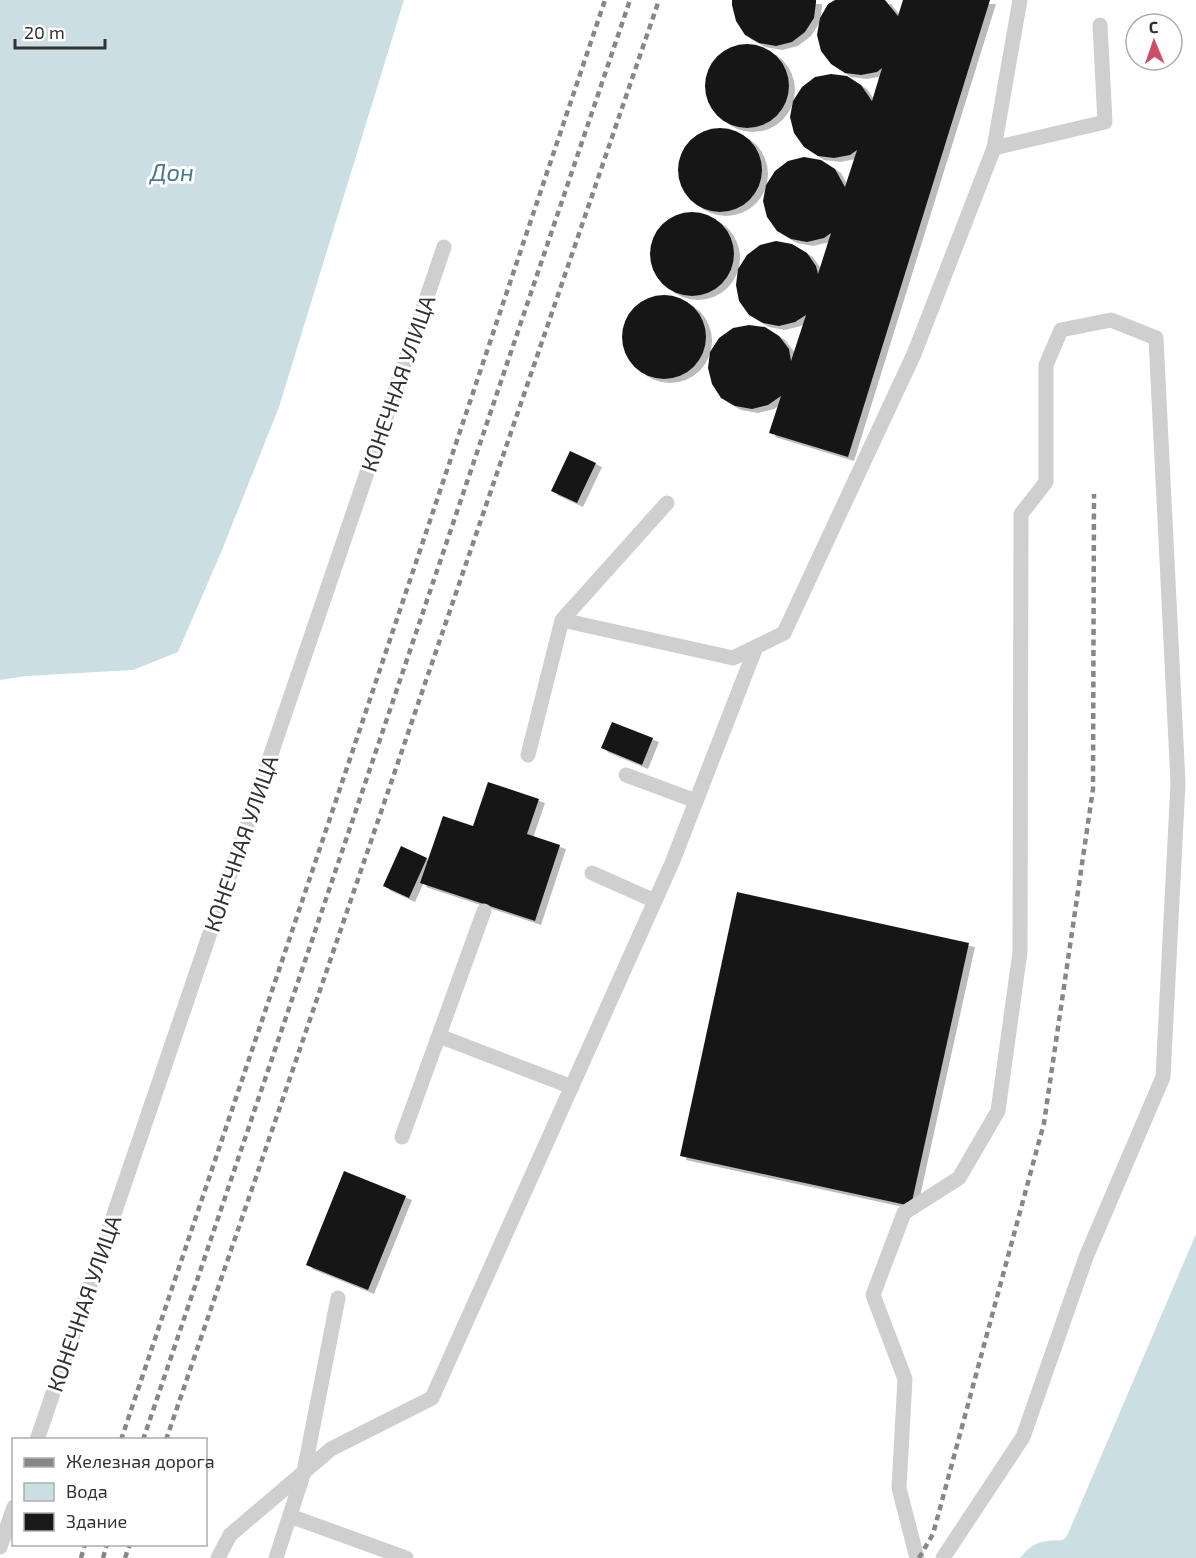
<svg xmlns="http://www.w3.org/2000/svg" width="1196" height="1558" font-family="'Exo 2',sans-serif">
  <defs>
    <filter id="shadow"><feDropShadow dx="6" dy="4" stdDeviation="0" flood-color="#0004"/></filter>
  </defs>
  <rect width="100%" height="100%" fill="#fff"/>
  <path fill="#cadee4" d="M 0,0 L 404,0 L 279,407 L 222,550 L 178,652 L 133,670 L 26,676 L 0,680 Z
    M 1196,1234 L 1196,1558 L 1020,1558 C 1034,1541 1041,1541 1063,1540 L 1067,1536 Z"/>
  <path fill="#191919" filter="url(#shadow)" d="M 732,0 L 816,0 L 816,2 L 814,18 L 805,32 L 792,42 L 776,46 L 759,43 L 745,35 L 736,21 L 732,5 Z
    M 835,0 L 885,0 L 898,16 L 903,0 L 990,0 L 848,457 L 769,433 L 781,396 L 768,405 L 752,409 L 735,406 L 721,398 L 712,384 L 708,368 L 710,352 L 719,338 L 733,328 L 749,325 L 765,327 L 779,336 L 789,349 L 791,361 L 806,315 L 795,322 L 779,326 L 763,323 L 749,315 L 739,301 L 736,285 L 738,269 L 747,255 L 760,245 L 776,241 L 792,244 L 807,253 L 816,266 L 818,274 L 831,233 L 824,238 L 807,242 L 791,239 L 777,231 L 767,217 L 763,201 L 766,185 L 775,171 L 788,161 L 804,157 L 821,160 L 835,169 L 845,187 L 857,150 L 850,155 L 834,158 L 818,156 L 804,147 L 794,133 L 790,117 L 793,101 L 802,87 L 815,77 L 831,74 L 847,76 L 861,85 L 872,101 L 882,68 L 877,72 L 861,75 L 845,73 L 831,64 L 821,51 L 817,35 L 820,18 L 828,4 Z
    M705 86a42 42 0 1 1 84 0a42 42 0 1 1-84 0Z
    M678 170a42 42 0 1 1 84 0a42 42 0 1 1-84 0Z
    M650 254a42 42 0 1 1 84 0a42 42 0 1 1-84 0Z
    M622 337a42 42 0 1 1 84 0a42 42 0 1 1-84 0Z
    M 570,451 L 596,463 L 577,503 L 551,491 Z
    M 612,722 L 653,738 L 642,765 L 601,748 Z
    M 488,782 L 539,799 L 527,834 L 560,845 L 535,921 L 420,883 L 443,816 L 473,826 Z
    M 401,846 L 427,858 L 409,898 L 383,886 Z
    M 737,892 L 969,943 L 911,1206 L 680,1156 Z
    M 344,1171 L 406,1196 L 368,1290 L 306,1265 Z"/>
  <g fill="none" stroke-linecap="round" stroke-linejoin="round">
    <path stroke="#cfcfcf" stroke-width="15" d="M 994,148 L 1105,122 L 1100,25
      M 562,620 L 733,658 L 784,633 L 914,354 L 994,148 L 1020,0
      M 528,755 L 562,620 L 667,503
      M 626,775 L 696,801
      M 592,873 L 655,901
      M 439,1036 L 572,1087
      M 402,1137 L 484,911
      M 37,1440 L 444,247
      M 290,1516 L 406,1558
      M 0,1547 L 14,1507
      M 218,1558 L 230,1535 L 331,1449 L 432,1398 L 672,863 L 756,647
      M 276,1558 L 304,1472 L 338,1298
      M 917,1558 L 899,1488 L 905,1379 L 873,1295 L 904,1213 L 959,1178 L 998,1111 L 1020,952 L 1021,514 L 1046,482 L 1046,365 L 1061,330 L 1111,320 L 1156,338 L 1178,783 L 1163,1077 L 1086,1257 L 1023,1437 L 943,1558"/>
    <path stroke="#878787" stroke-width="4.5" stroke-dasharray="6 4.5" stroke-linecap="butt" d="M 121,1440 L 605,0
      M 143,1440 L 630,0
      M 166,1440 L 659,0
      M 81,1558 L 85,1544
      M 103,1558 L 107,1544
      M 125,1558 L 130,1544
      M 919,1558 L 933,1534 L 1044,1123 L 1093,789 L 1094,494"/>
  </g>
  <g text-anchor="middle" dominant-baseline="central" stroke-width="6" stroke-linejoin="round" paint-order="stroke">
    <g font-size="22" fill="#323232" stroke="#fff">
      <text transform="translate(397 383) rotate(-71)">КОНЕЧНАЯ УЛИЦА</text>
      <text transform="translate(240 843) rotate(-71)">КОНЕЧНАЯ УЛИЦА</text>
      <text transform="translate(83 1303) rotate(-71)">КОНЕЧНАЯ УЛИЦА</text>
    </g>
    <g font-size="24" font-style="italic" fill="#497b8b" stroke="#fff">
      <text x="172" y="171">Дон</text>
    </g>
  </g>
  <rect x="12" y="1438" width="195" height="108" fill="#ffffff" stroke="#adadad" stroke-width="1.5"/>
  <rect x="24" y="1458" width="30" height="9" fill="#878787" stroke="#adadad" stroke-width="1.5"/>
  <text x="66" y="1468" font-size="18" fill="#323232">Железная дорога</text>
  <rect x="24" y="1483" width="30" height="18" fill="#cadee4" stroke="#adadad" stroke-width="1.5"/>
  <text x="66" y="1498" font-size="18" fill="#323232">Вода</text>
  <rect x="24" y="1513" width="30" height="18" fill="#191919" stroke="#adadad" stroke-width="1.5"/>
  <text x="66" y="1528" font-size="18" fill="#323232">Здание</text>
  <g transform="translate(1154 42) rotate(358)"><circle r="28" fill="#ffffff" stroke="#adadad" stroke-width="1.5"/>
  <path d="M0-4.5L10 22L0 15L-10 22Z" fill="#d04d6a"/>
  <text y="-9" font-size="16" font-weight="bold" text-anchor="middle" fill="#323232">С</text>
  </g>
  <path d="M15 39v9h90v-9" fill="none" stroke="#323232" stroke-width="3"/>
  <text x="24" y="39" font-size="18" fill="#323232" stroke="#ffffff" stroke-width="4.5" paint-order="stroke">20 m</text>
</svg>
